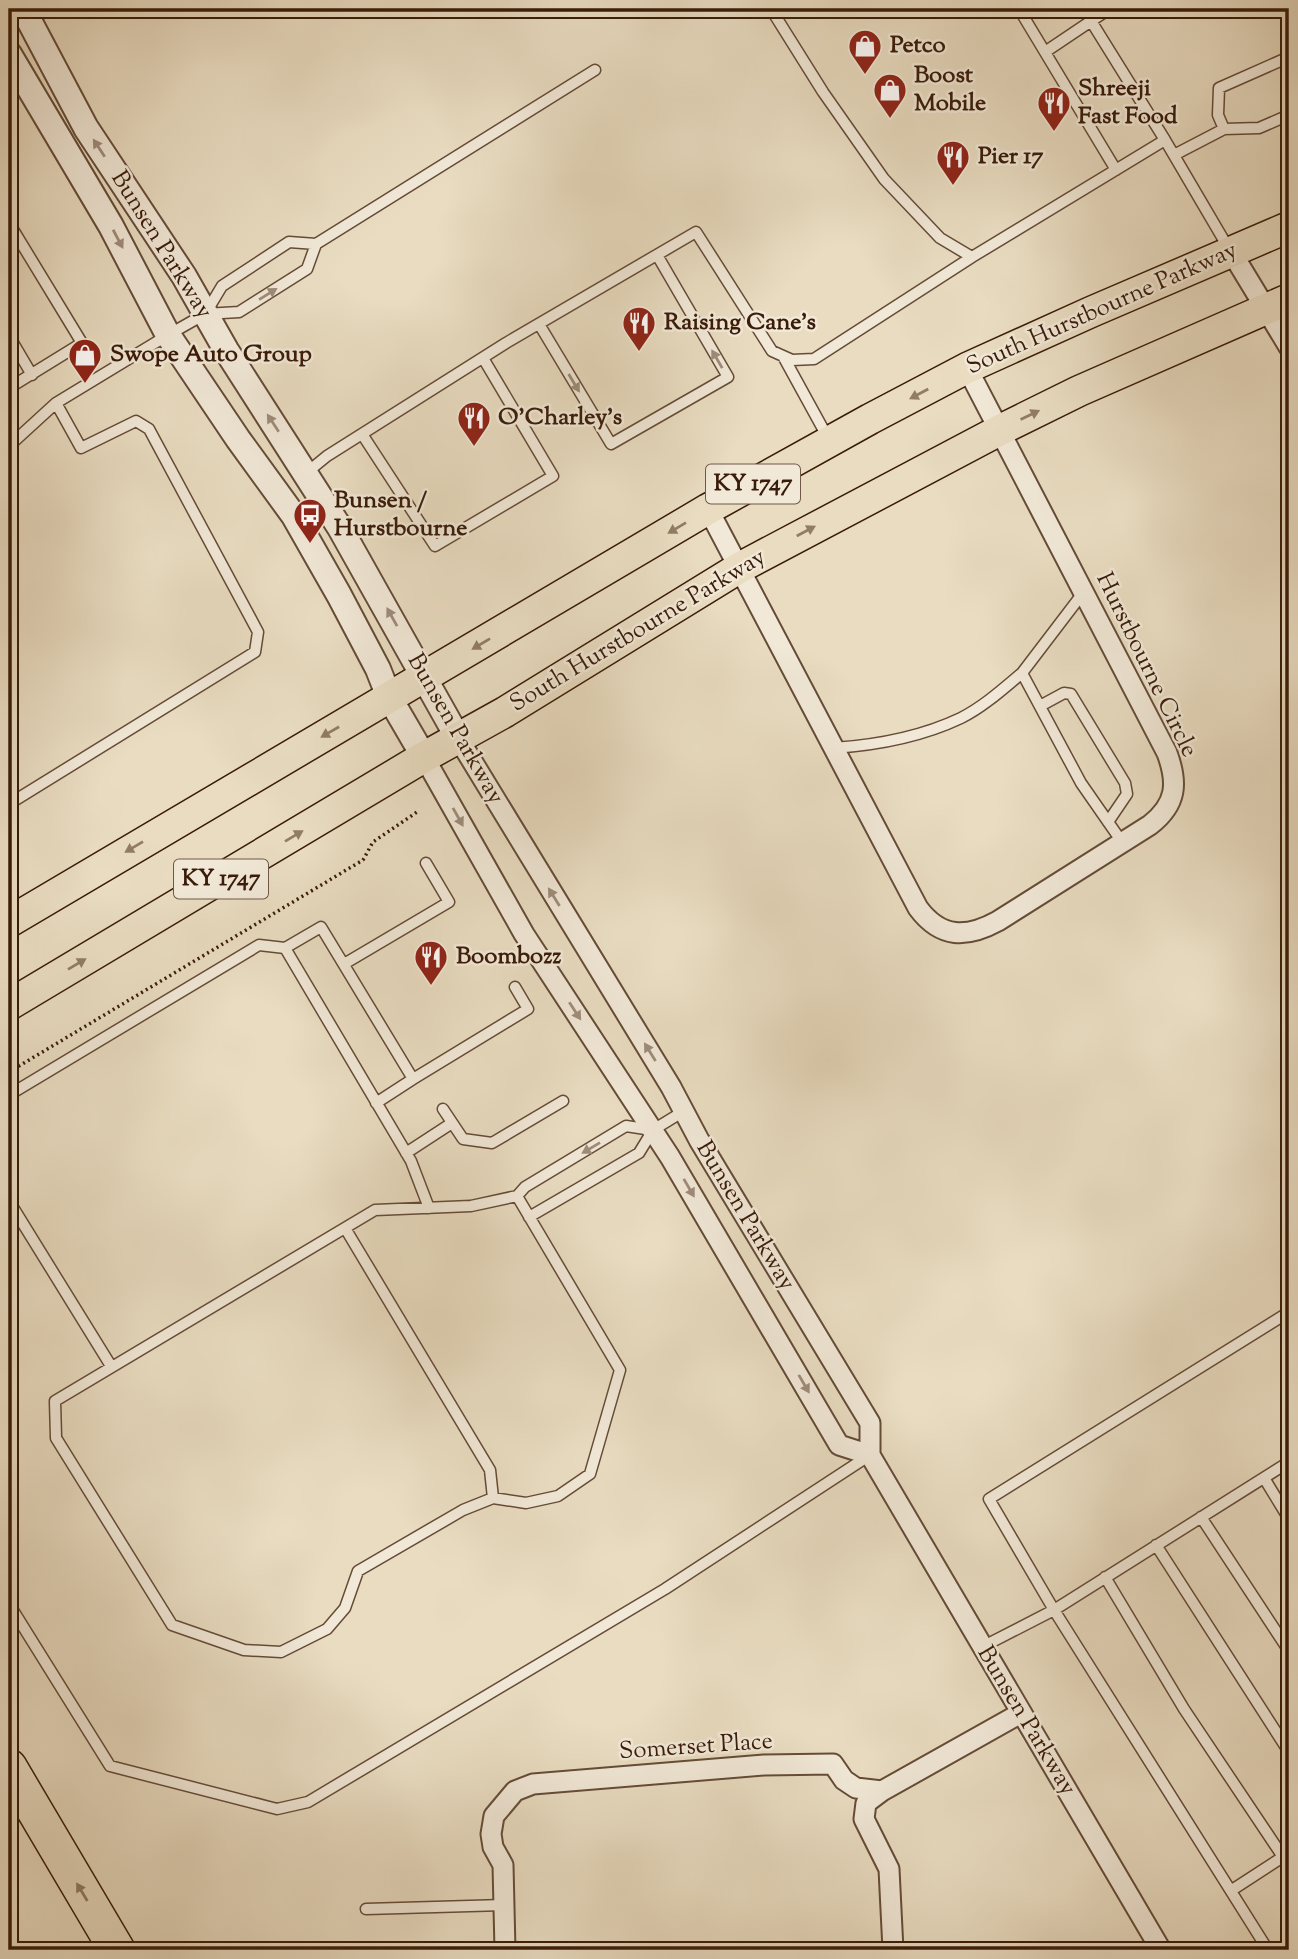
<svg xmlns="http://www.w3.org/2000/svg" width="1298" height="1959" font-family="'Sorts Mill Goudy',serif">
  <rect width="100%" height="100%" fill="#e9dcc1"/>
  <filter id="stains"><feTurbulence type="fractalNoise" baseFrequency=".00286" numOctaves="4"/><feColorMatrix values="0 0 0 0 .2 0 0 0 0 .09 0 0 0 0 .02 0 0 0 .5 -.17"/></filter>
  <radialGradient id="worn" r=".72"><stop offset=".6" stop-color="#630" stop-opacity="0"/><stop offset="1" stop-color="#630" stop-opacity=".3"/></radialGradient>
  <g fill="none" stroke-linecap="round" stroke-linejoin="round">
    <defs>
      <path id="service" d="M 771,9 L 823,92 L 884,179 L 940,238 L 972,257 L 1165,140 L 1229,249
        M 1019,9 L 1116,170
        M 1091,21 L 1165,140
        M 1045,52 L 1109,9
        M 1224,129 L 1218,115 L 1219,88 L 1289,57
        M 1174,155 L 1224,129 L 1259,128 L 1289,115
        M 9,223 L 82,343 L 9,388
        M 207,311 L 222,286 L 289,242 L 316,244 L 595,70
        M 539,324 L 611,444 L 728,377 L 657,255
        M 9,336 L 32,375
        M 783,356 L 828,438
        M 362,434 L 435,546 L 553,476 L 483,358
        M 9,446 L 56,403 L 168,335 L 205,314 L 239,312 L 307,269 L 316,244
        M 305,474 L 327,456 L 506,343 L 696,232 L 772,351 L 792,360 L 814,359 L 972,257
        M 1083,593 L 1022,673 L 1081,783 L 1122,842
        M 1040,706 L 1064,693 L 1071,694 L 1125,783 L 1127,794 L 1108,822
        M 834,748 C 878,745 921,737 961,718 C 983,707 1003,689 1022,673
        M 9,804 L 255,652 L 258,632 L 149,429 L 136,421 L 81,448 L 56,403
        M 285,948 L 321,927 L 413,1079 L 376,1103
        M 344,964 L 449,902 L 426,863
        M 413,1079 L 528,1009 L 515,987
        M 9,1095 L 259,945 L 285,948 L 411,1161 L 429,1208
        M 443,1109 L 463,1139 L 492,1143 L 563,1101
        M 406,1153 L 452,1123
        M 517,1196 L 620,1370 L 590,1474 L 558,1496 L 526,1503 L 493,1498 L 463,1510 L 358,1571 L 345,1608 L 327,1629 L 281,1652 L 244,1650 L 172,1625 L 56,1438 L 55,1401 L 375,1210 L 471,1206 L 517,1196 L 525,1187 L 626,1126 L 652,1130
        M 9,1201 L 111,1366
        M 529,1217 L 639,1153 L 653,1130 L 684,1111
        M 345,1228 L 490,1470 L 493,1498
        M 1264,1478 L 1289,1519
        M 1201,1517 L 1289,1651
        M 1156,1545 L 1289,1752
        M 1105,1577 L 1184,1709 L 1283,1857
        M 9,1604 L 110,1766 L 277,1809 L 308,1802 L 665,1589 L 870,1455
        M 982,1647 L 1054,1610 L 989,1499 L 1289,1312
        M 1232,1890 L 1289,1853
        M 366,1909 L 504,1905
        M 1268,1950 L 1054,1610 L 1289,1462"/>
      <path id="minor" d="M 1232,253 L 1289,347
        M 708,509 L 918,908 C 941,939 967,938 998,921 L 1150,825 C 1177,804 1178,783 1167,753 L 967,368
        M 458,738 L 671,1087 L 699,1140 L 870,1423 L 870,1455 L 1161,1950
        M 424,757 L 524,934 L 670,1157 L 839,1445 L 870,1455
        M 882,1791 L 866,1803 L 864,1819 L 889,1869 L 893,1950
        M 505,1950 L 503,1865 L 493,1847 L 491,1834 L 494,1816 L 515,1791 L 533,1784 L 764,1765 L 833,1764 L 844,1780 L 856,1788 L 882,1791 L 1021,1713"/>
      <path id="tertiary" d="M 23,9 L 86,128 L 184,276 L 226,350 L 340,528 L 458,738
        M 9,54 L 111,226 L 168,335 L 238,439 L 294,516 L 339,595 L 378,669 L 389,697 L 424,757"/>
      <path id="primary" d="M 9,922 L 708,509 L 870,419 L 967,368 L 1091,312 L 1289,227
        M 9,1005 L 424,757 L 505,712 L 739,568 L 1000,430 L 1079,391 L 1289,299"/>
      <path id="motorway" d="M 9,1767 L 117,1950"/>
    </defs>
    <use href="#service" stroke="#654b37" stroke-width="13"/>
    <use href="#minor" stroke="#654b37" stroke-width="23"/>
    <use href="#tertiary" stroke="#654b37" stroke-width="28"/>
    <use href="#primary" stroke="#391b09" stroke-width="33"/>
    <use href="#motorway" stroke="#391b09" stroke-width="38"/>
    <path stroke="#391b09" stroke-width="3.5" stroke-dasharray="2 3.5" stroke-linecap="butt" d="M 9,1072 L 363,860 L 373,842 L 417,812"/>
    <use href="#service" stroke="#f1e8d7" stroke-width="10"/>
    <use href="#minor" stroke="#f1e8d7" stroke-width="19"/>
    <use href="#tertiary" stroke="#f1e8d7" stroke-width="24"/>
    <use href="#primary" stroke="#e9dcc1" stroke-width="30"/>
    <use href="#motorway" stroke="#e9dcc1" stroke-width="35"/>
  </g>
  <defs><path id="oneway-solid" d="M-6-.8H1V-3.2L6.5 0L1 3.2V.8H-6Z" transform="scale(1.75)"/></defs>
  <g fill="#9e8c7a">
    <use href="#oneway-solid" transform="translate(99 148) rotate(-123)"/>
    <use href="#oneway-solid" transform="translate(118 239) rotate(62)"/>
    <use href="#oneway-solid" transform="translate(268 294) rotate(-32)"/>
    <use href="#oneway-solid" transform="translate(717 359) rotate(-120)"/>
    <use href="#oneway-solid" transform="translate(574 383) rotate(59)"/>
    <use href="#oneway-solid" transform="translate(273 423) rotate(-123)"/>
    <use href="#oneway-solid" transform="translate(392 617) rotate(-119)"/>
    <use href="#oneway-solid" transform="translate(458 817) rotate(61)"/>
    <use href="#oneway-solid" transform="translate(554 897) rotate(-122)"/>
    <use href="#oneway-solid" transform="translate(575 1011) rotate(57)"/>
    <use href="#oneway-solid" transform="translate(650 1052) rotate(-122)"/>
    <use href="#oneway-solid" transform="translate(591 1148) rotate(149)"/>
    <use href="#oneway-solid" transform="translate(689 1188) rotate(60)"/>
    <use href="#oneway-solid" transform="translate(804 1384) rotate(60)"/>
  </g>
  <g fill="#917c65">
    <use href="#oneway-solid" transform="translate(919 394) rotate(152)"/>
    <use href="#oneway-solid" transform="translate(1030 415) rotate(-26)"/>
    <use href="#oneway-solid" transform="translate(677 528) rotate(149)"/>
    <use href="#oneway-solid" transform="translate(806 531) rotate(-28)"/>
    <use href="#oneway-solid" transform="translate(481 644) rotate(149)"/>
    <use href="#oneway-solid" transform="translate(330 732) rotate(150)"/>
    <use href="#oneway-solid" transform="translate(294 836) rotate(-31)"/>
    <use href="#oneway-solid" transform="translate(134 847) rotate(149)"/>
    <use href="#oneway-solid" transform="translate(77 964) rotate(-31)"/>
    <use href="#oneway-solid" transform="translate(82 1892) rotate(-121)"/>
  </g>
  <defs>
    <symbol id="shop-pin" viewBox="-11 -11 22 30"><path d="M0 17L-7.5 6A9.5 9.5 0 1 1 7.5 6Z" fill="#8f2418" stroke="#f1e8d7"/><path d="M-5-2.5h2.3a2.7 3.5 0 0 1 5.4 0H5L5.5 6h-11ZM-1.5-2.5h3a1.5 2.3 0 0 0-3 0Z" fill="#fff"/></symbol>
    <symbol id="restaurant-pin" viewBox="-11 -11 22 30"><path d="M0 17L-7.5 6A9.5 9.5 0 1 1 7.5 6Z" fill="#8f2418" stroke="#f1e8d7"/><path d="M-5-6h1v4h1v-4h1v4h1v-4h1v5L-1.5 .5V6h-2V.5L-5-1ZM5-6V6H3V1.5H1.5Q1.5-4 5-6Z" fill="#fff"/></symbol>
    <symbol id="bus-pin" viewBox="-11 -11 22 30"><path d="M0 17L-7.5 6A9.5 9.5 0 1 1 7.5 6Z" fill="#8f2418" stroke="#f1e8d7"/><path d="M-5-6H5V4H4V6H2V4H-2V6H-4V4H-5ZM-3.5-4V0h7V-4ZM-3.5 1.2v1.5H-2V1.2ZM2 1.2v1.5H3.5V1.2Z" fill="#fff"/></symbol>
  </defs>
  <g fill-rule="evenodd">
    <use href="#shop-pin" x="846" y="27" width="38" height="52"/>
    <use href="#shop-pin" x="871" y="71" width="38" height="52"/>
    <use href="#restaurant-pin" x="1035" y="84" width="38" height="52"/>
    <use href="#restaurant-pin" x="934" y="138" width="38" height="52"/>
    <use href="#restaurant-pin" x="620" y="304" width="38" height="52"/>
    <use href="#shop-pin" x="66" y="336" width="38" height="52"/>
    <use href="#restaurant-pin" x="455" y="399" width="38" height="52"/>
    <use href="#bus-pin" x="291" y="496" width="38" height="52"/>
    <use href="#restaurant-pin" x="412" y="938" width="38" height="52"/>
  </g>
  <g text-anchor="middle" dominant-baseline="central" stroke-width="5" stroke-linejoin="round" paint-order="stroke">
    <g fill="#f1e8d7" stroke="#705847" stroke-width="2">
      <rect x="706" y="464.5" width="94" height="39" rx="5"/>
      <rect x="174" y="859.5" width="94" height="39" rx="5"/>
    </g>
    <g font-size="23" font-weight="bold" fill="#391b09">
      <text x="753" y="484">KY 1747</text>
      <text x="221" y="879">KY 1747</text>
    </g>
    <g font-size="24" font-weight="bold" fill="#391b09" stroke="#f1e8d7" text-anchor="start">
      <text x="890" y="46">Petco</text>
      <text x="914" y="76">Boost<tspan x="914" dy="28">Mobile</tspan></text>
      <text x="1078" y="89">Shreeji<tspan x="1078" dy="28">Fast Food</tspan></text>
      <text x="978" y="157">Pier 17</text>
      <text x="664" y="323">Raising Cane's</text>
      <text x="110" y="355">Swope Auto Group</text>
      <text x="498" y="418">O'Charley's</text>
      <text x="334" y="501">Bunsen /<tspan x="334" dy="28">Hurstbourne</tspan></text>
      <text x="456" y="957">Boombozz</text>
    </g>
    <g font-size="24" fill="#391b09" stroke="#f1e8d7">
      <text transform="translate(161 245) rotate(58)">Bunsen Parkway</text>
      <text transform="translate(1102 309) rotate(-24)">South Hurstbourne Parkway</text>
      <text transform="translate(638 631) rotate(-31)">South Hurstbourne Parkway</text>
      <text transform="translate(1146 665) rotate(64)">Hurstbourne Circle</text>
      <text transform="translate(455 729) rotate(60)">Bunsen Parkway</text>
      <text transform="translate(745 1216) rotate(59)">Bunsen Parkway</text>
      <text transform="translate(1026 1721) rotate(59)">Bunsen Parkway</text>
      <text transform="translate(696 1747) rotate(-4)">Somerset Place</text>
    </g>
  </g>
  <rect width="1298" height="1959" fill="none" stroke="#e9dcc1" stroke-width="35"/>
  <rect x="10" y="10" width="1277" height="1938" fill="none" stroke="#391b09" stroke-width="3.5"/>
  <rect x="18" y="18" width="1263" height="1924" fill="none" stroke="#391b09" stroke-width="2"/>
  <rect width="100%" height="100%" filter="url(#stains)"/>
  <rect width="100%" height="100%" fill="url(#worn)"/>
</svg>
